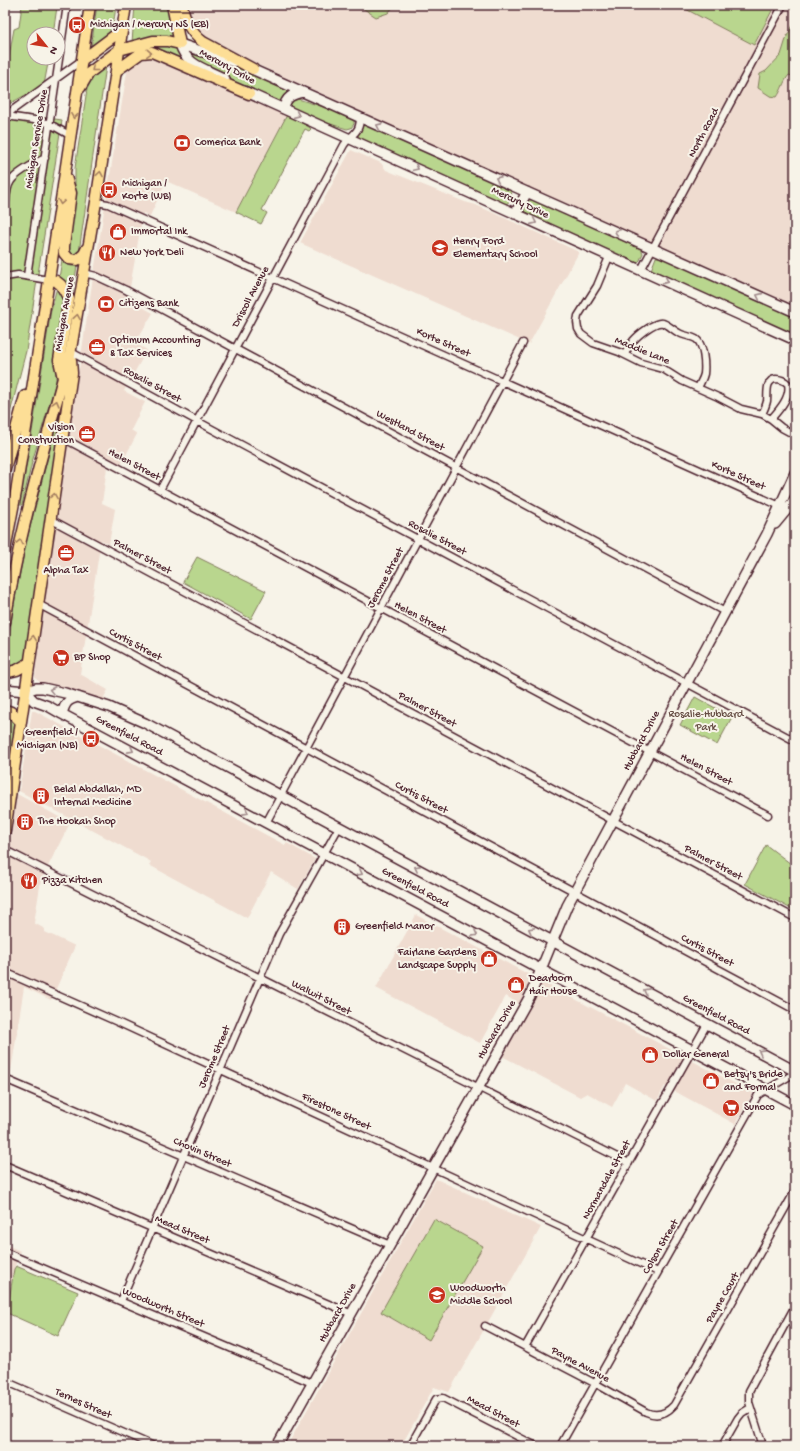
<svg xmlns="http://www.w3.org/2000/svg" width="800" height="1451" font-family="'Gochi Hand',sans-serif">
  <rect width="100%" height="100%" fill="#f7f3e8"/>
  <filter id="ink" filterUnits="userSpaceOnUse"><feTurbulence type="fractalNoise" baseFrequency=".025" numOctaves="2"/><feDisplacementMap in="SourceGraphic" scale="8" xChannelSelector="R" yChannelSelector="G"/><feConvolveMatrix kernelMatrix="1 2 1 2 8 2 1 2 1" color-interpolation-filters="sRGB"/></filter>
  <g filter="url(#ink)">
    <path fill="#efdcd0" d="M 186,5 L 795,5 L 795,306 L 497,174 L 208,42 L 192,28 Z
      M 142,57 L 153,57 L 287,115 L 236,212 L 166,181 L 150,216 L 143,213 L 128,299 L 153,313 L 135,343 L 147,350 L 124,391 L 145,402 L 131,430 L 137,434 L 117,472 L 107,467 L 102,503 L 115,509 L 109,544 L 101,540 L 80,674 L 108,690 L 104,697 L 107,701 L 41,683 L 35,678 L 38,637 L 92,284 L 127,72 L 129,66 Z
      M 351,150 L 381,163 L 386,170 L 465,202 L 476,205 L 579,252 L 529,344 L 300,243 Z
      M 32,711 L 35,711 L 285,845 L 287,843 L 315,859 L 298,889 L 271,872 L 247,918 L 149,865 L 151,862 L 146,859 L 19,791 Z
      M 17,794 L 70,823 L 41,880 L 34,923 L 45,929 L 45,932 L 75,946 L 51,1000 L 24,987 L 5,1110 L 5,874 Z
      M 416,915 L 753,1093 L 735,1124 L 665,1086 L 657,1101 L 625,1083 L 612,1107 L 587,1093 L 580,1097 L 504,1057 L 493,1050 L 519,1004 L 506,996 L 480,1043 L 376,988 Z
      M 436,1179 L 541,1227 L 449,1392 L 434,1387 L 401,1446 L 287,1446 Z
      M 5,1244 L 20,1251 L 14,1269 L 5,1325 Z"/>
    <path fill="#b9d68e" stroke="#827a5c" d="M 22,5 L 46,5 L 57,7 L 53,34 L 34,34 L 34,58 L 49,58 L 44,85 L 7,105 L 5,103 L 5,55 L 9,56 L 14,29 L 19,27 Z
      M 97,5 L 116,5 C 115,15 114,25 108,35 L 91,48 Z
      M 135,5 L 171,5 L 177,38 L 132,42 Z
      M 358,5 L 395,5 L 388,13 L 376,17 Z
      M 678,5 L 775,5 L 754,45 Z
      M 795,22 L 795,77 L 789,75 C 783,82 782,90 777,97 L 770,96 L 758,88 L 760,74 L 766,71 L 781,55 L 787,36 Z
      M 176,45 L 191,64 L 161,53 L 130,56 L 130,51 L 143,46 Z
      M 185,48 L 248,72 L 284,88 L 287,92 L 283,96 L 280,103 L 265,98 L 193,60 Z
      M 106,66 L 79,252 L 73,256 L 66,249 L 75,191 L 75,168 L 87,89 L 94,75 Z
      M 294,99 L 298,99 L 330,109 L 351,118 L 354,121 L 354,124 L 351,128 L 347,129 L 304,116 L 290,108 L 289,104 Z
      M 5,112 L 62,120 L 26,351 L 5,433 Z
      M 287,115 L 309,127 L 311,129 L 309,131 L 305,129 L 262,210 L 267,213 L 261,224 L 236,212 Z
      M 363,125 L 365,125 L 507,188 L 511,192 C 513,199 510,202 504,205 L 357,139 L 356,136 L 360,133 Z
      M 531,200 L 535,201 L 641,249 L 643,253 L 640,260 L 636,264 L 525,213 C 523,207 525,203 531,200 Z
      M 656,257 L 660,257 L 795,317 L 795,336 L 651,270 Z
      M 62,260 L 71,266 L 77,266 L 72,296 L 59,278 Z
      M 57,287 L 66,303 L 56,370 L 56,382 L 32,462 L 22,505 L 19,505 L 29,451 L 51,310 Z
      M 61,406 L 63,406 L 25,656 L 22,663 L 5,670 L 13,609 L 25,547 Z
      M 197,557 L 266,591 L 251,619 L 183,582 Z
      M 695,697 L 732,717 L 717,745 L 680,725 Z
      M 5,712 L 12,718 L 16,726 L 5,801 Z
      M 766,845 L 795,867 L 795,911 L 745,884 Z
      M 434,1219 L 483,1246 L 429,1340 L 381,1312 Z
      M 16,1266 L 78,1292 L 58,1336 L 7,1313 L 14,1269 Z"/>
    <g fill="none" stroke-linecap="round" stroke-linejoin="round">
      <defs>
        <path id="street" d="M 6,116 L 14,109 L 82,60
          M 6,116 L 41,121 L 50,124 L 71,136
          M 96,202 L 108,204 L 780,506
          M 5,209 C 6,200 6,188 11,181 C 17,172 35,163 45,158
          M 609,257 L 597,286 L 578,316 L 577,322 L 578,329 L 581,334 L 593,343 L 619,352 L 641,363 L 663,369 L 682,381 L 718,397 L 741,409 L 762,414 L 771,419 L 782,428 L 795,435
          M 641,270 L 783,5
          M 84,273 L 96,276 L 126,290 L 725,612
          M 27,276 L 67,5
          M 5,277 L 18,275 L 49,280
          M 71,352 L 197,421 L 795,741
          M 625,354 C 627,350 630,345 633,341 C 638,335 655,321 663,323 C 669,325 673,330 679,333 C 684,336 691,336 696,339 C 704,344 705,365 704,374 C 703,379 700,383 698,388
          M 762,414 C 764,410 766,406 767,401 C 768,394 765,380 776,379 C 781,379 785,381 788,384 C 791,397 779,410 771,419
          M 63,438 L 768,815
          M 160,490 L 344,145 C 352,133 360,134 360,117
          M 50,519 L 795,918
          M 38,604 L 795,1010
          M 266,823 L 523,343
          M 5,850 L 629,1163
          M 5,972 L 115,1021 L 658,1272
          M 5,1079 L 390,1245
          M 5,1165 L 352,1314
          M 5,1252 L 312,1383
          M 121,1301 L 279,934 L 339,827
          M 485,1326 L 600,1386 L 646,1412 C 657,1417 666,1414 674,1405 L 795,1191
          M 525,1347 L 707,1024
          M 5,1381 L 154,1446
          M 410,1446 L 435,1401 L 436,1399 L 443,1398 L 536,1446
          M 560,1446 L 758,1095 L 795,1073
          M 722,1446 L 738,1418 L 742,1413 L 750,1408
          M 763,1446 L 749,1402 L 749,1391 L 795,1306"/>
        <path id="secondary" d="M 247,67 L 795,312
          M 225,79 C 207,69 186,66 180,44 L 233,62
          M 244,91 L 795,340
          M 284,109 C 285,97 293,94 303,92
          M 515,214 L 527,192
          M 775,524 L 795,500
          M 5,689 L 25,691 L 36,688 L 43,688 L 65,693 L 109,707 L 145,723 L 795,1071
          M 25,691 L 34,701 L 48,706 L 62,714 L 795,1105
          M 62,714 C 65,703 67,700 78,697
          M 277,1446 L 530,996 L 567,906 L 767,534 L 795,473"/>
        <path id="primary" d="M 182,5 C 185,21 190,32 203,42 L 253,69
          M 82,60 L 122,30
          M 116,71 L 141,53 L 152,52 L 249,94
          M 80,88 L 89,73 L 119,50 L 153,41 L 167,41 L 180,44 L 172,5
          M 66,177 L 71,193 L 64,246 L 64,253 L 69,259 L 77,260 L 84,254 L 87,248
          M 49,280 L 56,281 L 61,285 L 69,299 L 59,360 L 63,378
          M 5,469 L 25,396
          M 5,550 L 16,492 L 49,280 L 90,5
          M 5,622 C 18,539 41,459 63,378 L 70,355 L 96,202 L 126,5
          M 5,673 L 17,670 L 29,663
          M 5,710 L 11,712 L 21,722
          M 5,831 L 72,373 L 71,360"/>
      </defs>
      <use href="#street" stroke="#4a1f2b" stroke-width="9"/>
      <use href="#secondary" stroke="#4a1f2b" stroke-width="12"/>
      <use href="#primary" stroke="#4a1f2b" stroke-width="13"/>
      <use href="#street" stroke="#f7f3e8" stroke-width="6"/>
      <use href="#secondary" stroke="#f7f3e8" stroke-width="9"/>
      <use href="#primary" stroke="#fdde96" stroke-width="10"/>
    </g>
    <defs><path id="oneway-chevron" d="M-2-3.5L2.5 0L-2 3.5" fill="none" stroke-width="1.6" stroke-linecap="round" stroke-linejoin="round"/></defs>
    <g stroke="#a47e60">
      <use href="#oneway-chevron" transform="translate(149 53) rotate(4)"/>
      <use href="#oneway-chevron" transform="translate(94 69) rotate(141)"/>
      <use href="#oneway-chevron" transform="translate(74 116) rotate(98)"/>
      <use href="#oneway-chevron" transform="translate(100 174) rotate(-81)"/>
      <use href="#oneway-chevron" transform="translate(61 202) rotate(99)"/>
      <use href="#oneway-chevron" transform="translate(77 317) rotate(-81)"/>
      <use href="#oneway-chevron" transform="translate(56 403) rotate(-75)"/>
      <use href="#oneway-chevron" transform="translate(54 496) rotate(-81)"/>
      <use href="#oneway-chevron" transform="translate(20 542) rotate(-78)"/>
      <use href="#oneway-chevron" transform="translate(33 638) rotate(-82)"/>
    </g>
    <g stroke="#a0898a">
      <use href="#oneway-chevron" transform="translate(297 115) rotate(24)"/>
      <use href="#oneway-chevron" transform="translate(379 126) rotate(-156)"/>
      <use href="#oneway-chevron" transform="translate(416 168) rotate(25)"/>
      <use href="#oneway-chevron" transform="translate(498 179) rotate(-156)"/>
      <use href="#oneway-chevron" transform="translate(534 222) rotate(24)"/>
      <use href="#oneway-chevron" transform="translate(617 232) rotate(-156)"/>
      <use href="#oneway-chevron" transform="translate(666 281) rotate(24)"/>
      <use href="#oneway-chevron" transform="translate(759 296) rotate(-156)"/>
      <use href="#oneway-chevron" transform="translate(52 690) rotate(-166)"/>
      <use href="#oneway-chevron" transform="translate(131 750) rotate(28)"/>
      <use href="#oneway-chevron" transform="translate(246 812) rotate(28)"/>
      <use href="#oneway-chevron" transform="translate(417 868) rotate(-152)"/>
      <use href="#oneway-chevron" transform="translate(360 873) rotate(28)"/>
      <use href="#oneway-chevron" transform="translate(531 930) rotate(-152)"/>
      <use href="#oneway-chevron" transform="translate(475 934) rotate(28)"/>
      <use href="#oneway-chevron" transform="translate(646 991) rotate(-152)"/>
      <use href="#oneway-chevron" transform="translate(761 1052) rotate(-152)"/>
    </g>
  </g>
  <defs>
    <symbol id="bus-disc" viewBox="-11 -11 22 22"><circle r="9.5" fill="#c8321e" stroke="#f7f3e8"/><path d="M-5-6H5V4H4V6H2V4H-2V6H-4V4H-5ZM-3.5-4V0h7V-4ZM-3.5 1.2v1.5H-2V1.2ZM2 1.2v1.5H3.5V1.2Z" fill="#fff"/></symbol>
    <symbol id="bank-disc" viewBox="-11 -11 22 22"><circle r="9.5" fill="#c8321e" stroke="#f7f3e8"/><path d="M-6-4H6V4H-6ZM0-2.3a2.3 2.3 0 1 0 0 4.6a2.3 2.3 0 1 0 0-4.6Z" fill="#fff"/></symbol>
    <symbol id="shop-disc" viewBox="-11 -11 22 22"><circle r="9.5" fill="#c8321e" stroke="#f7f3e8"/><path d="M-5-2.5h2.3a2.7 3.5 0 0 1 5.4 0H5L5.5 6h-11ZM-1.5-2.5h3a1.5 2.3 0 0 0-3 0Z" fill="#fff"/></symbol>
    <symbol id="school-disc" viewBox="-11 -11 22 22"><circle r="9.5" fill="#c8321e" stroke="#f7f3e8"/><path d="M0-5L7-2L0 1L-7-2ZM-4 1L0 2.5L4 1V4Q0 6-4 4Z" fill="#fff"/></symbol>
    <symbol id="restaurant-disc" viewBox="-11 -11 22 22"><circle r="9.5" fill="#c8321e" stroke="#f7f3e8"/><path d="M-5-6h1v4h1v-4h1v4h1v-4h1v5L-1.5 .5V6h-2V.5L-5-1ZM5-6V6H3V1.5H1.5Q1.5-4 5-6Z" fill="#fff"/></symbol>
    <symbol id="office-disc" viewBox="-11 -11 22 22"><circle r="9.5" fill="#c8321e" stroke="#f7f3e8"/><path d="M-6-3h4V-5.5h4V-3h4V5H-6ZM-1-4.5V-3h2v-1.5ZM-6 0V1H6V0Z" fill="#fff"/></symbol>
    <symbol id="supermarket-disc" viewBox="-11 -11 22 22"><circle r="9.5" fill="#c8321e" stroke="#f7f3e8"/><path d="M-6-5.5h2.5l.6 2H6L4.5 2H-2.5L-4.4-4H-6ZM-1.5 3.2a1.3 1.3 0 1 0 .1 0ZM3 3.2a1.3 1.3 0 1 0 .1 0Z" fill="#fff"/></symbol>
    <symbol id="building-disc" viewBox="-11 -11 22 22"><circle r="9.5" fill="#c8321e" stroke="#f7f3e8"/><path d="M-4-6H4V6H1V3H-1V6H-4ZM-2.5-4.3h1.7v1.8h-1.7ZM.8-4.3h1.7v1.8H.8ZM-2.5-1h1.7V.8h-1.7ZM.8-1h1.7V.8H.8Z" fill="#fff"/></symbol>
  </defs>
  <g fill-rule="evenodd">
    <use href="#bus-disc" x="67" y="15" width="20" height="20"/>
    <use href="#bank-disc" x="172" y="133" width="20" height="20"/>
    <use href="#bus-disc" x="99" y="180" width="20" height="20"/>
    <use href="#shop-disc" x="108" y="222" width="20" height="20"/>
    <use href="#school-disc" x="430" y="238" width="20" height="20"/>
    <use href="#restaurant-disc" x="97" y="243" width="20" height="20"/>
    <use href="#bank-disc" x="96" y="294" width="20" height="20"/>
    <use href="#office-disc" x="87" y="337" width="20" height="20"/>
    <use href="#office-disc" x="77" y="424" width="20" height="20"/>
    <use href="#office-disc" x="56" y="543" width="20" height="20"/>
    <use href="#supermarket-disc" x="51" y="648" width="20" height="20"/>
    <use href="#bus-disc" x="81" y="729" width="20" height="20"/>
    <use href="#building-disc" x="31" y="786" width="20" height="20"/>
    <use href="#building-disc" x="15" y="812" width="20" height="20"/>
    <use href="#restaurant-disc" x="19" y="871" width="20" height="20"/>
    <use href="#building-disc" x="332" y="917" width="20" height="20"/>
    <use href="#shop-disc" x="479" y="949" width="20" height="20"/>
    <use href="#shop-disc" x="506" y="975" width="20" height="20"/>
    <use href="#shop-disc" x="640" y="1045" width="20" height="20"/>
    <use href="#shop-disc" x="701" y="1071" width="20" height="20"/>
    <use href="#supermarket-disc" x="721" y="1098" width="20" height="20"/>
    <use href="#school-disc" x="427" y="1285" width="20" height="20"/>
  </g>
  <g text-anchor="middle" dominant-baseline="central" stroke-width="4" stroke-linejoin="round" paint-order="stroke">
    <g font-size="11" fill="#4a1f2b" stroke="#f7f3e8" text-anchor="start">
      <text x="90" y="25">Michigan / Mercury NS (EB)</text>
      <text x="195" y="143">Comerica Bank</text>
      <text x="122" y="184">Michigan /<tspan x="122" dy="13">Korte (WB)</tspan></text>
      <text x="131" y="232">Immortal Ink</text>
      <text x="453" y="242">Henry Ford<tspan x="453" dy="13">Elementary School</tspan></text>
      <text x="120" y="253">New York Deli</text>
      <text x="119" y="304">Citizens Bank</text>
      <text x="110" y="341">Optimum Accounting<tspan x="110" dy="13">&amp; Tax Services</tspan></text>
      <text x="74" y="428" text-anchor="end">Vision<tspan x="74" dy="13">Construction</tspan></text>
      <text x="66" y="571" text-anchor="middle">Alpha Tax</text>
      <text x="74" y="658">BP Shop</text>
      <text x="78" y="733" text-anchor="end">Greenfield /<tspan x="78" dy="13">Michigan (NB)</tspan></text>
      <text x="54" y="790">Belal Abdallah, MD<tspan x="54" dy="13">Internal Medicine</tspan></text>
      <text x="38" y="822">The Hookah Shop</text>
      <text x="42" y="881">Pizza Kitchen</text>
      <text x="355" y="927">Greenfield Manor</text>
      <text x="476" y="953" text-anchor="end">Fairlane Gardens<tspan x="476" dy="13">Landscape Supply</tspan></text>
      <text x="529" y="979">Dearborn<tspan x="529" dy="13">Hair House</tspan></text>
      <text x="663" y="1055">Dollar General</text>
      <text x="724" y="1075">Betsy's Bride<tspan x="724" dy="13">and Formal</tspan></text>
      <text x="744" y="1108">Sunoco</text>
      <text x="450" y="1289">Woodworth<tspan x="450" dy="13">Middle School</tspan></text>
    </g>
    <g font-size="11" fill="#4a1f2b" stroke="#f7f3e8">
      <text transform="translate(227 67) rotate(29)">Mercury Drive</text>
      <text transform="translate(704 133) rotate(-62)">North Road</text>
      <text transform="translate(37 139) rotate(-81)">Michigan Service Drive</text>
      <text transform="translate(520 203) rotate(25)">Mercury Drive</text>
      <text transform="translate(251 297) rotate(-62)">Driscoll Avenue</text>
      <text transform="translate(65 314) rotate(-80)">Michigan Avenue</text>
      <text transform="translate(443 343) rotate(24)">Korte Street</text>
      <text transform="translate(642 351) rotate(22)">Maddie Lane</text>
      <text transform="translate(152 385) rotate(29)">Rosalie Street</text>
      <text transform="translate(410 431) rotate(28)">Westland Street</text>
      <text transform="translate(134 465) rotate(28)">Helen Street</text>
      <text transform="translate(738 476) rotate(24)">Korte Street</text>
      <text transform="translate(437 538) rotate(28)">Rosalie Street</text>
      <text transform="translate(142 557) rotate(28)">Palmer Street</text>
      <text transform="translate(386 578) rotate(-62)">Jerome Street</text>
      <text transform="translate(420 618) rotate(28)">Helen Street</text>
      <text transform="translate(135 645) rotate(28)">Curtis Street</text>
      <text transform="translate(427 710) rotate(28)">Palmer Street</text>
      <text transform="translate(129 736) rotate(28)">Greenfield Road</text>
      <text transform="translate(642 741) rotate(-62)">Hubbard Drive</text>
      <text transform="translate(706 770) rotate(28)">Helen Street</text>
      <text transform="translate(421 798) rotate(28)">Curtis Street</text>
      <text transform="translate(713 863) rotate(28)">Palmer Street</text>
      <text transform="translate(415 888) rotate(28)">Greenfield Road</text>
      <text transform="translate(707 951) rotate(28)">Curtis Street</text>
      <text transform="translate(321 998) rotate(27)">Walwit Street</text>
      <text transform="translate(716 1015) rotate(28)">Greenfield Road</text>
      <text transform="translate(497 1030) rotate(-60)">Hubbard Drive</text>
      <text transform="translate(215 1057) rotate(-67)">Jerome Street</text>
      <text transform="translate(336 1112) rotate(25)">Firestone Street</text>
      <text transform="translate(202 1153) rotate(23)">Chovin Street</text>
      <text transform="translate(607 1180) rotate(-61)">Normandale Street</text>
      <text transform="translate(182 1230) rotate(23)">Mead Street</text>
      <text transform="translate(661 1247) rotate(-60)">Colson Street</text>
      <text transform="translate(723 1298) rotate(-60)">Payne Court</text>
      <text transform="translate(163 1308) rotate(23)">Woodworth Street</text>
      <text transform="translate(338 1313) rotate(-61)">Hubbard Drive</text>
      <text transform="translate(580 1365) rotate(28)">Payne Avenue</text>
      <text transform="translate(83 1404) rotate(24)">Ternes Street</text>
      <text transform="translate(493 1412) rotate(28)">Mead Street</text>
    </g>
    <g font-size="11" fill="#664d44" stroke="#f7f3e8">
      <text x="706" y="715">Rosalie-Hubbard<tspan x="706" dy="13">Park</tspan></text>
    </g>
  </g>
  <rect width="800" height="1451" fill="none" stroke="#f7f3e8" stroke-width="20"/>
  <rect x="10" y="10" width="780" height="1431" fill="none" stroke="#4a1f2b" stroke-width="1.5" filter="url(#ink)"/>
  <g transform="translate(46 46) rotate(120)"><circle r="19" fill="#f7f3e8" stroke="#b29e9c"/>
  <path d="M0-3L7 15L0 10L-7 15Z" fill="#c8321e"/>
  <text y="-6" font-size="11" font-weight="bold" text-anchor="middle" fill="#4a1f2b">N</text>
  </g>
</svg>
